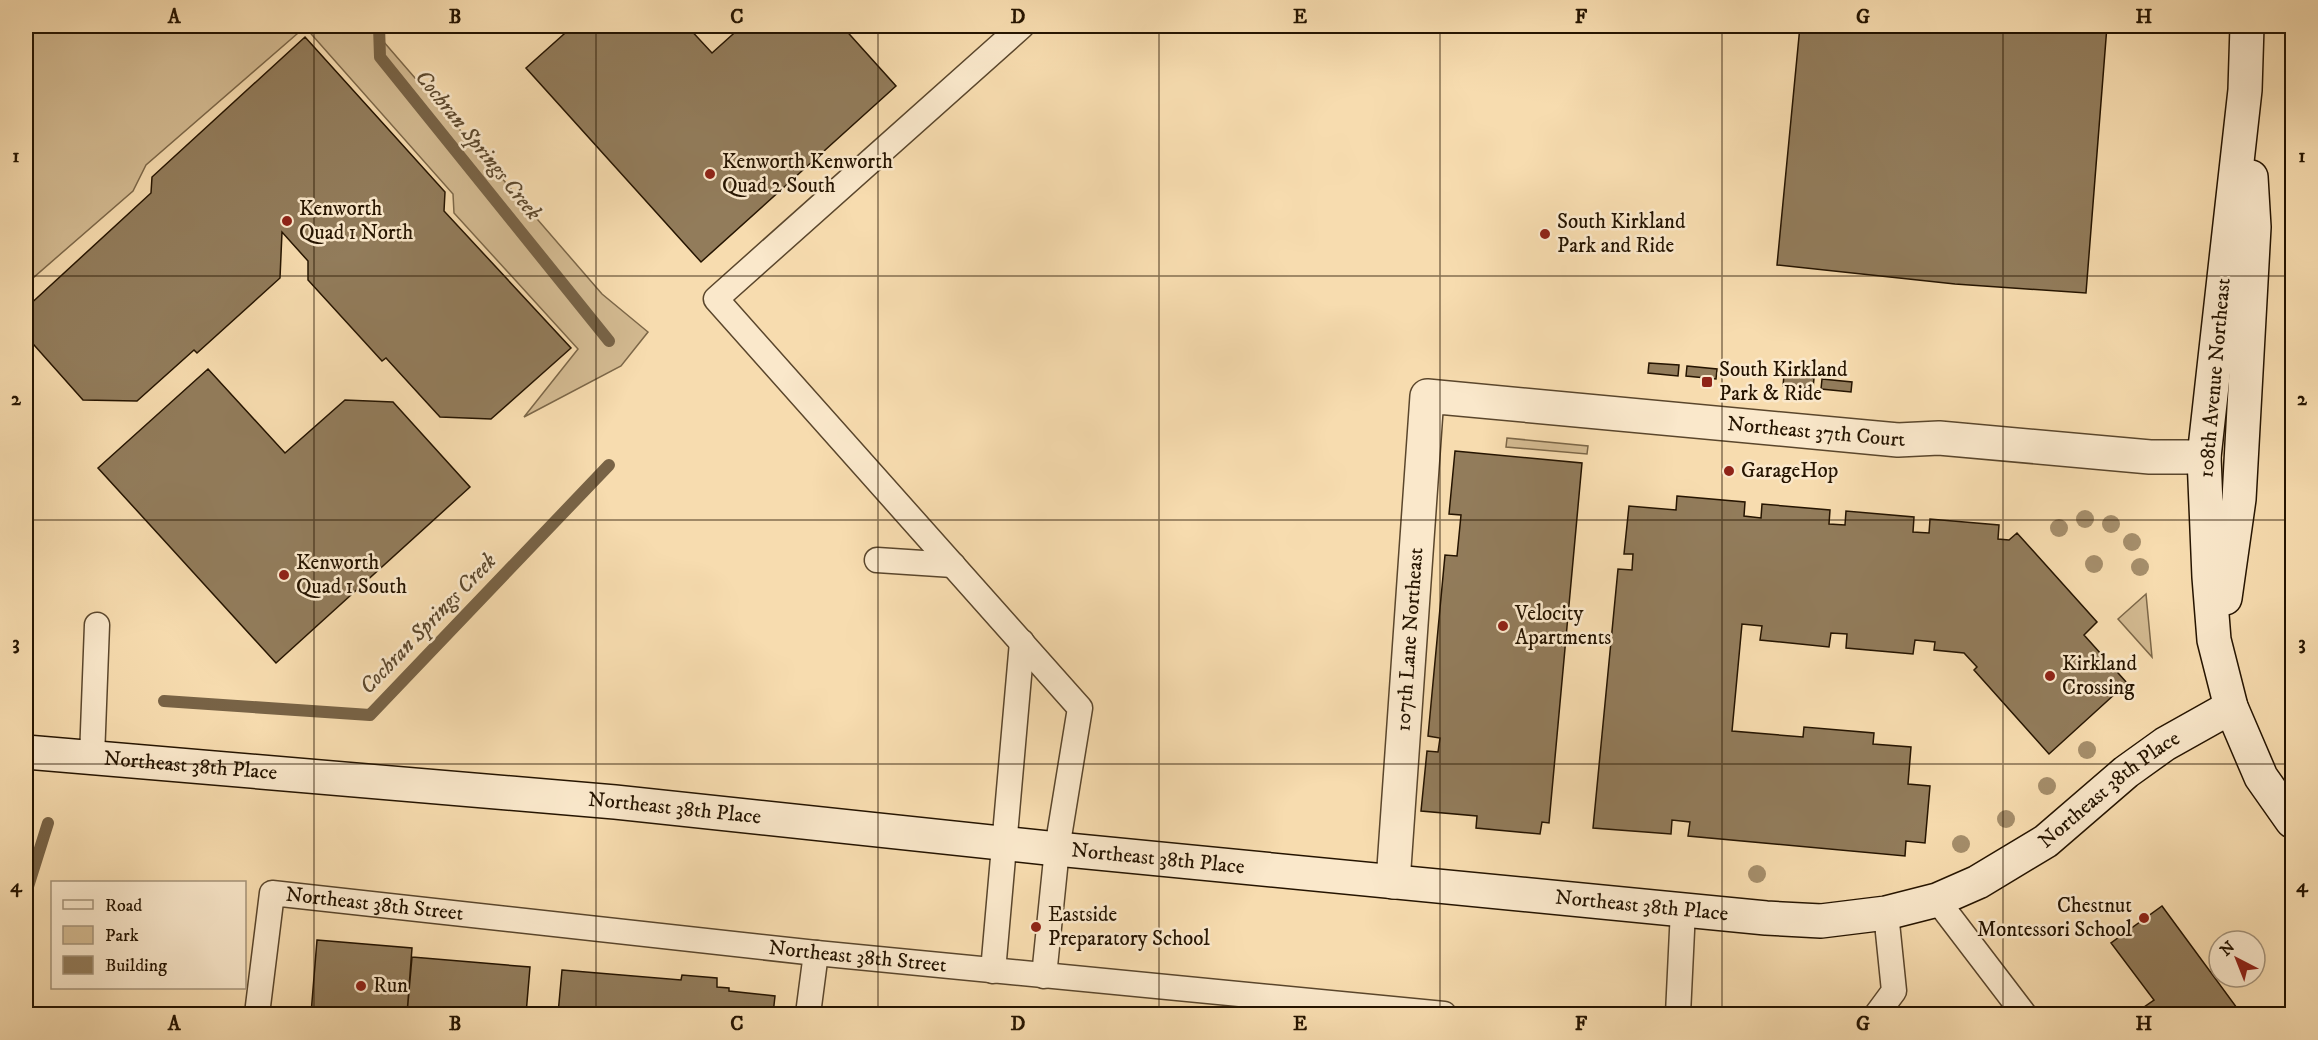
<svg xmlns="http://www.w3.org/2000/svg" width="2318" height="1040" font-family="'IM FELL DW Pica',serif">
  <rect width="100%" height="100%" fill="#f7dcaf"/>
  <filter id="stains"><feTurbulence type="fractalNoise" baseFrequency=".00333" numOctaves="4"/><feColorMatrix values="0 0 0 0 .2 0 0 0 0 .09 0 0 0 0 .02 0 0 0 .5 -.17"/></filter>
  <radialGradient id="worn" r=".72"><stop offset=".6" stop-color="#630" stop-opacity="0"/><stop offset="1" stop-color="#630" stop-opacity=".3"/></radialGradient>
  <path fill="#d3ba91" stroke="#7c6748" stroke-width="1.5" d="M 26,26 L 370,26 L 602,294 L 648,332 L 621,366 L 524,417 L 578,349 L 454,213 L 453,194 L 305,27 L 146,165 L 133,191 L 26,284 Z
    M 1507,438 L 1588,446 L 1587,454 L 1506,447 Z
    M 2146,594 L 2152,657 L 2118,619 Z"/>
  <g fill="none" stroke-linecap="round" stroke-linejoin="round">
    <path stroke="#786346" stroke-width="12" d="M 379,26 L 380,57 L 609,341
      M 164,701 L 370,715 L 609,465
      M 26,893 L 48,823"/>
  </g>
  <path fill="#927c5b" stroke="#251400" stroke-width="1.5" d="M 573,26 L 687,26 L 712,53 L 742,26 L 842,26 L 896,86 L 701,262 L 526,68 Z
    M 1800,26 L 2107,26 L 2086,293 L 1955,284 L 1777,265 Z
    M 305,37 L 445,192 L 444,211 L 571,348 L 491,419 L 440,417 L 386,358 L 382,361 L 308,280 L 308,261 L 282,232 L 280,278 L 197,353 L 194,350 L 137,401 L 83,400 L 26,336 L 26,308 L 151,193 L 152,177 Z
    M 1649,363 L 1679,365 L 1678,376 L 1648,373 Z
    M 1687,366 L 1717,369 L 1716,379 L 1686,376 Z
    M 208,369 L 285,453 L 345,400 L 393,402 L 470,487 L 276,663 L 98,468 Z
    M 1784,375 L 1814,378 L 1813,389 L 1783,386 Z
    M 1822,379 L 1852,382 L 1851,392 L 1821,389 Z
    M 1455,451 L 1582,463 L 1549,823 L 1542,822 L 1540,834 L 1476,828 L 1477,816 L 1421,811 L 1427,751 L 1438,752 L 1440,738 L 1428,736 L 1445,555 L 1457,556 L 1461,515 L 1449,514 Z
    M 1677,496 L 1745,502 L 1744,516 L 1761,518 L 1762,504 L 1830,510 L 1829,524 L 1845,525 L 1846,511 L 1914,517 L 1913,532 L 1929,533 L 1930,519 L 1999,525 L 1998,539 L 2009,540 L 2017,533 L 2097,622 L 2084,635 L 2127,683 L 2049,754 L 1974,670 L 1977,667 L 1964,653 L 1934,650 L 1935,642 L 1915,640 L 1913,654 L 1846,648 L 1847,634 L 1831,633 L 1829,647 L 1760,640 L 1762,626 L 1742,624 L 1732,731 L 1803,737 L 1804,727 L 1874,733 L 1873,744 L 1911,747 L 1908,784 L 1930,786 L 1925,843 L 1906,841 L 1905,856 L 1688,836 L 1690,822 L 1672,820 L 1671,834 L 1593,828 L 1618,569 L 1632,570 L 1633,554 L 1624,554 L 1629,506 L 1676,510 Z
    M 2162,906 L 2237,1008 L 2228,1014 L 2134,1014 L 2154,1000 L 2111,943 Z
    M 317,940 L 412,948 L 407,1014 L 311,1014 Z
    M 412,957 L 530,967 L 526,1014 L 407,1014 Z
    M 562,970 L 681,980 L 682,975 L 717,978 L 717,987 L 729,988 L 729,991 L 775,996 L 773,1014 L 558,1014 Z"/>
  <g fill="none" stroke-linecap="round" stroke-linejoin="round">
    <defs>
      <g id="lane">
        <path d="M 1022,26 L 716,299 L 1080,708 L 1057,849 L 1044,976"/>
        <path d="M 877,560 L 953,565"/>
        <path d="M 92,757 L 97,625"/>
        <path d="M 1937,900 L 2024,1014"/>
        <path d="M 993,971 L 1022,642"/>
        <path id="s1" d="M 257,1014 L 272,893 L 816,953 L 1444,1014"/>
        <path d="M 808,1014 L 816,953"/>
        <path d="M 1678,1014 L 1683,910"/>
        <path d="M 1877,1014 L 1894,991 L 1886,913"/>
      </g>
      <g id="street">
        <path id="s2" d="M 1393,882 L 1427,396 L 1898,440 L 1939,438 L 2150,457 L 2204,457"/>
      </g>
      <g id="secondary">
        <path d="M 2247,26 L 2245,90 L 2204,457 L 2209,577 L 2214,640 L 2231,707 L 2261,777 L 2292,821"/>
        <path d="M 2225,598 L 2239,499 L 2254,227 L 2251,177"/>
        <path id="s3" d="M 26,752 L 615,802 L 1057,849 L 1766,918 L 1821,921 L 1886,913 L 1937,900 L 1978,882 L 2046,841 L 2126,772 L 2165,744 L 2231,707"/>
      </g>
    </defs>
    <use href="#lane" stroke="#5a462c" stroke-width="27"/>
    <use href="#street" stroke="#5a462c" stroke-width="36"/>
    <use href="#secondary" stroke="#251400" stroke-width="36"/>
    <use href="#lane" stroke="#fae8cb" stroke-width="24"/>
    <use href="#street" stroke="#fae8cb" stroke-width="33"/>
    <use href="#secondary" stroke="#fae8cb" stroke-width="33"/>
  </g>
  <g fill="#a58e6b">
    <circle cx="2085" cy="519" r="9"/>
    <circle cx="2111" cy="524" r="9"/>
    <circle cx="2059" cy="528" r="9"/>
    <circle cx="2132" cy="542" r="9"/>
    <circle cx="2094" cy="564" r="9"/>
    <circle cx="2140" cy="567" r="9"/>
    <circle cx="2087" cy="750" r="9"/>
    <circle cx="2047" cy="786" r="9"/>
    <circle cx="2006" cy="819" r="9"/>
    <circle cx="1961" cy="844" r="9"/>
    <circle cx="1757" cy="874" r="9"/>
  </g>
  <path fill="none" stroke="#251400" stroke-width="1.5" stroke-opacity="0.55" d="M 314,26 L 314,1014M 596,26 L 596,1014M 878,26 L 878,1014M 1159,26 L 1159,1014M 1440,26 L 1440,1014M 1722,26 L 1722,1014M 2003,26 L 2003,1014M 26,276 L 2292,276M 26,520 L 2292,520M 26,764 L 2292,764"/>
  <g fill="#8f2418" stroke="#fae8cb" stroke-width="2">
    <circle cx="710" cy="174" r="6"/>
    <circle cx="287" cy="221" r="6"/>
    <circle cx="1545" cy="234" r="6"/>
    <rect x="1701" y="376" width="12" height="12" rx="3"/>
    <circle cx="1729" cy="471" r="6"/>
    <circle cx="284" cy="575" r="6"/>
    <circle cx="1503" cy="626" r="6"/>
    <circle cx="2050" cy="676" r="6"/>
    <circle cx="2144" cy="918" r="6"/>
    <circle cx="1036" cy="927" r="6"/>
    <circle cx="361" cy="986" r="6"/>
  </g>
  <g text-anchor="middle" dominant-baseline="central" stroke-width="5" stroke-linejoin="round" paint-order="stroke">
    <g font-size="21" fill="#251400" stroke="#fae8cb" text-anchor="start">
      <text x="722" y="162">Kenworth Kenworth<tspan x="722" dy="24">Quad 2 South</tspan></text>
      <text x="299" y="209">Kenworth<tspan x="299" dy="24">Quad 1 North</tspan></text>
      <text x="1557" y="222">South Kirkland<tspan x="1557" dy="24">Park and Ride</tspan></text>
      <text x="1719" y="370">South Kirkland<tspan x="1719" dy="24">Park &amp; Ride</tspan></text>
      <text x="1741" y="471">GarageHop</text>
      <text x="296" y="563">Kenworth<tspan x="296" dy="24">Quad 1 South</tspan></text>
      <text x="1515" y="614">Velocity<tspan x="1515" dy="24">Apartments</tspan></text>
      <text x="2062" y="664">Kirkland<tspan x="2062" dy="24">Crossing</tspan></text>
      <text x="2132" y="906" text-anchor="end">Chestnut<tspan x="2132" dy="24">Montessori School</tspan></text>
      <text x="1048" y="915">Eastside<tspan x="1048" dy="24">Preparatory School</tspan></text>
      <text x="373" y="986">Run</text>
    </g>
    <g font-size="21" fill="#251400" stroke="#fae8cb">
      <text transform="translate(2215 378) rotate(-85)">108th Avenue Northeast</text>
      <text stroke="none"><textPath href="#s2" startOffset="878">Northeast 37th Court</textPath></text>
      <text stroke="none"><textPath href="#s2" startOffset="243">107th Lane Northeast</textPath></text>
      <text stroke="none"><textPath href="#s3" startOffset="165">Northeast 38th Place</textPath></text>
      <text stroke="none"><textPath href="#s3" startOffset="2127">Northeast 38th Place</textPath></text>
      <text stroke="none"><textPath href="#s3" startOffset="651">Northeast 38th Place</textPath></text>
      <text stroke="none"><textPath href="#s3" startOffset="1137">Northeast 38th Place</textPath></text>
      <text stroke="none"><textPath href="#s1" startOffset="225">Northeast 38th Street</textPath></text>
      <text stroke="none"><textPath href="#s3" startOffset="1623">Northeast 38th Place</textPath></text>
      <text stroke="none"><textPath href="#s1" startOffset="711">Northeast 38th Street</textPath></text>
    </g>
    <g font-size="22" font-style="italic" fill="#5d492e" stroke="#fae8cb">
      <text transform="translate(478 145) rotate(51)">Cochran Springs Creek</text>
      <text transform="translate(428 624) rotate(-46)">Cochran Springs Creek</text>
    </g>
  </g>
  <rect width="2318" height="1040" fill="none" stroke="#f7dcaf" stroke-width="66"/>
  <rect x="51" y="881" width="195" height="108" fill="#fae8cb" stroke="#a5937a" stroke-width="1.5"/>
  <rect x="63" y="900" width="30" height="9" fill="#fae8cb" stroke="#a5937a" stroke-width="1.5"/>
  <text x="105" y="911" font-size="18" fill="#251400">Road</text>
  <rect x="63" y="926" width="30" height="18" fill="#d3ba91" stroke="#a5937a" stroke-width="1.5"/>
  <text x="105" y="941" font-size="18" fill="#251400">Park</text>
  <rect x="63" y="956" width="30" height="18" fill="#927c5b" stroke="#a5937a" stroke-width="1.5"/>
  <text x="105" y="971" font-size="18" fill="#251400">Building</text>
  <g transform="translate(2237 959) rotate(318)"><circle r="28" fill="#fae8cb" stroke="#a5937a" stroke-width="1.5"/>
  <path d="M0-4.5L10 22L0 15L-10 22Z" fill="#8f2418"/>
  <text y="-9" font-size="16" font-weight="bold" text-anchor="middle" fill="#251400">N</text>
  </g>
  <rect x="33" y="33" width="2252" height="974" fill="none" stroke="#251400" stroke-width="2"/>
  <g font-size="20" text-anchor="middle" font-weight="bold" fill="#251400">
    <text x="174" y="23">A</text>
    <text x="455" y="23">B</text>
    <text x="737" y="23">C</text>
    <text x="1018" y="23">D</text>
    <text x="1300" y="23">E</text>
    <text x="1581" y="23">F</text>
    <text x="1863" y="23">G</text>
    <text x="2144" y="23">H</text>
    <text x="16" y="162">1</text>
    <text x="2302" y="162">1</text>
    <text x="16" y="405">2</text>
    <text x="2302" y="405">2</text>
    <text x="16" y="649">3</text>
    <text x="2302" y="649">3</text>
    <text x="16" y="892">4</text>
    <text x="2302" y="892">4</text>
    <text x="174" y="1030">A</text>
    <text x="455" y="1030">B</text>
    <text x="737" y="1030">C</text>
    <text x="1018" y="1030">D</text>
    <text x="1300" y="1030">E</text>
    <text x="1581" y="1030">F</text>
    <text x="1863" y="1030">G</text>
    <text x="2144" y="1030">H</text>
  </g>
  <rect width="100%" height="100%" filter="url(#stains)"/>
  <rect width="100%" height="100%" fill="url(#worn)"/>
</svg>
